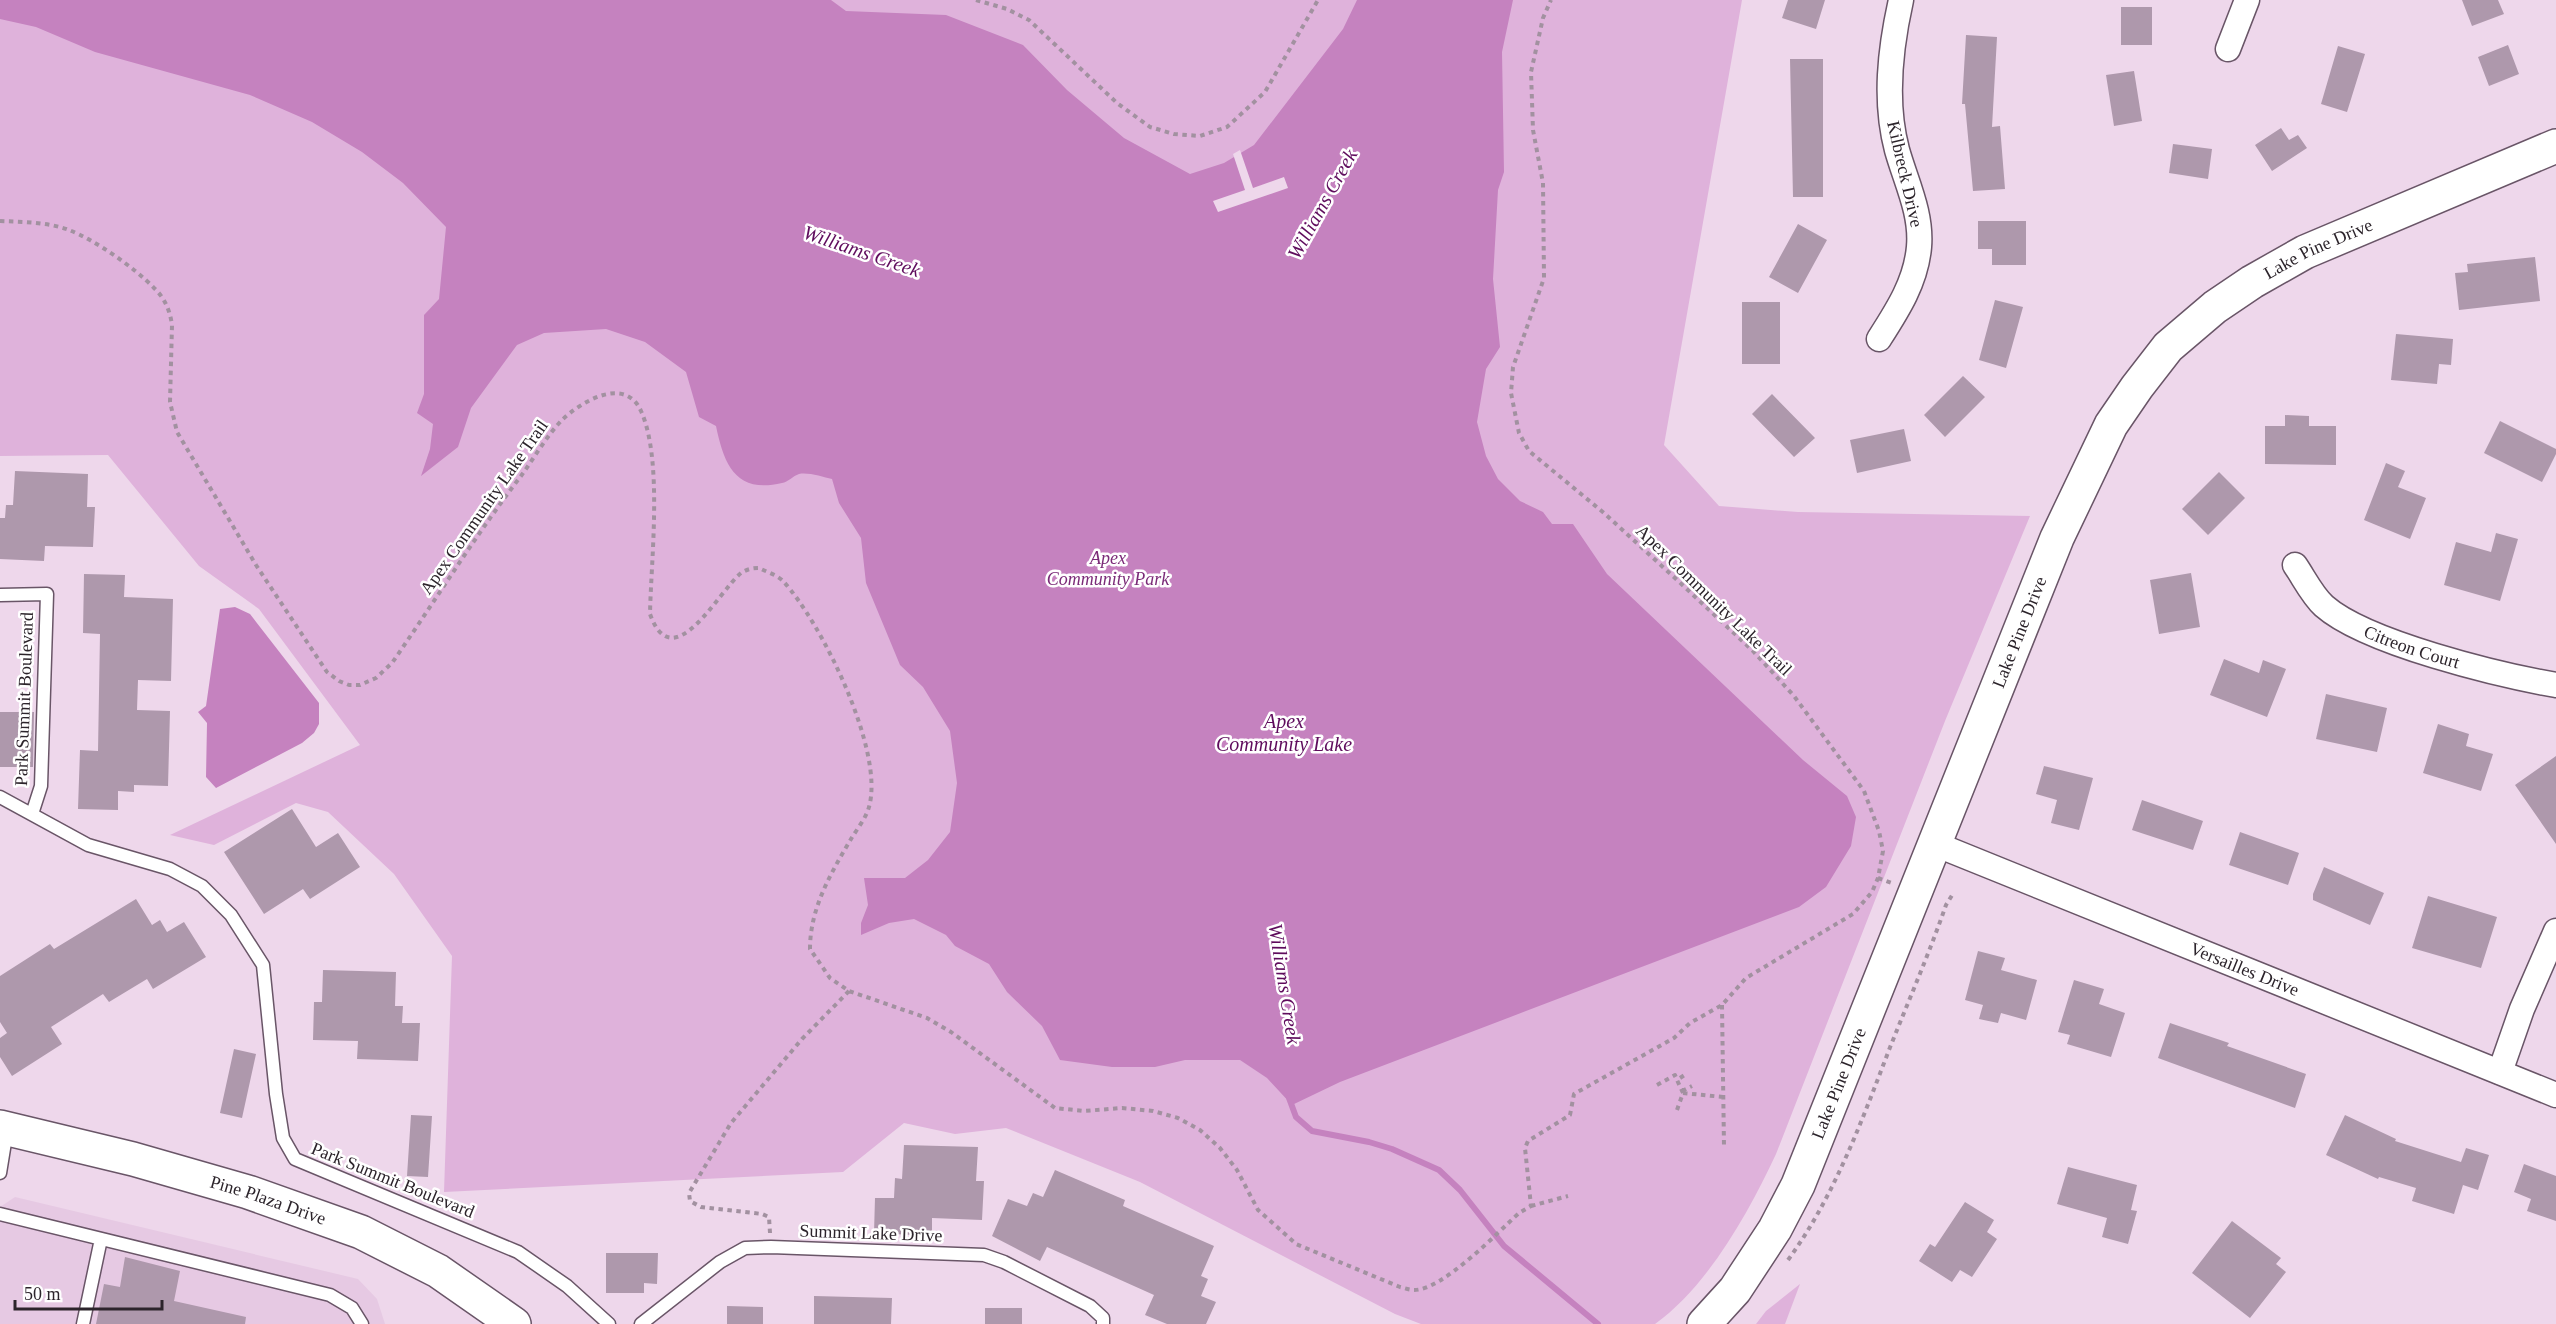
<svg xmlns="http://www.w3.org/2000/svg" width="2556" height="1324" font-family="'Times New Roman',serif">
  <rect width="100%" height="100%" fill="#eed7eb"/>
  <path fill="#e6c9e3" d="M 15,1197 L 358,1279 L 377,1299 L 385,1324 L 0,1324 L 0,1207 Z"/>
  <path fill="#dfb2db" d="M 0,0 L 1742,0 L 1664,445 L 1719,506 L 1798,512 L 2030,516 L 1945,721 L 1776,1154 C 1749,1212 1708,1286 1655,1324 L 1421,1324 L 1395,1314 L 1140,1182 L 1006,1128 L 955,1134 L 904,1123 L 843,1172 L 444,1192 L 452,956 L 394,874 L 328,812 L 296,803 L 214,845 L 170,835 L 360,745 L 259,609 L 199,566 L 108,455 L 0,456 Z
    M 1800,1284 L 1785,1324 L 1756,1324 L 1766,1311 Z"/>
  <path fill="#c582bf" d="M 0,0 L 831,0 L 846,11 L 946,15 L 1023,45 L 1067,90 L 1124,138 L 1190,174 L 1224,163 L 1254,145 L 1343,29 L 1357,0 L 1513,0 L 1502,52 L 1504,172 L 1498,190 L 1493,279 L 1500,347 L 1486,369 L 1477,422 L 1486,456 L 1498,479 L 1520,501 L 1543,512 L 1552,524 L 1573,524 L 1607,574 L 1803,760 L 1847,796 L 1856,817 L 1851,846 L 1826,887 L 1799,907 L 1340,1082 L 1292,1105 L 1267,1078 L 1240,1060 L 1185,1060 L 1155,1067 L 1112,1067 L 1060,1060 L 1042,1026 L 1007,992 L 989,964 L 955,946 L 946,935 L 914,919 L 889,923 L 861,935 L 861,923 L 868,905 L 864,878 L 905,878 L 928,860 L 950,832 L 957,783 L 950,731 L 923,687 L 900,665 L 866,583 L 861,538 L 839,503 L 832,479 C 823,477 808,472 799,474 C 793,476 788,482 782,483 C 736,494 724,465 716,426 L 699,417 L 686,372 L 645,342 L 606,329 L 544,333 L 517,345 L 471,408 L 458,447 L 421,476 L 430,449 L 433,424 L 417,413 L 424,394 L 424,315 L 439,299 L 446,227 L 403,183 L 362,152 L 312,122 L 250,95 L 95,52 L 36,27 L 0,19 Z
    M 235,607 L 250,614 L 319,703 L 319,724 L 314,733 L 302,743 L 216,788 L 206,777 L 207,723 L 198,712 L 206,706 L 220,609 Z"/>
  <path fill="#eed7eb" d="M 1240,150 L 1253,188 L 1284,177 L 1288,188 L 1218,212 L 1213,201 L 1245,190 L 1233,154 Z"/>
  <g fill="none" stroke-linecap="round" stroke-linejoin="round">
    <path stroke="#c582bf" stroke-width="6" d="M 1289,1098 L 1296,1117 L 1312,1131 L 1369,1142 L 1392,1149 L 1439,1170 L 1460,1190 L 1504,1246 L 1598,1324"/>
  </g>
  <path fill="#ae98ac" d="M 1788,0 L 1825,0 L 1816,29 L 1782,18 Z
    M 2462,0 L 2498,0 L 2504,14 L 2472,26 Z
    M 2121,7 L 2152,7 L 2152,45 L 2121,45 Z
    M 1966,35 L 1997,37 L 1992,127 L 2000,126 L 2005,189 L 1973,191 L 1965,104 L 1962,104 Z
    M 2508,45 L 2519,74 L 2489,86 L 2478,57 Z
    M 2338,46 L 2365,54 L 2347,112 L 2321,104 Z
    M 1790,59 L 1823,59 L 1823,197 L 1793,197 Z
    M 2134,71 L 2142,121 L 2114,126 L 2106,75 Z
    M 2281,128 L 2289,140 L 2298,135 L 2307,148 L 2272,171 L 2255,145 Z
    M 2173,144 L 2212,149 L 2208,179 L 2169,173 Z
    M 1978,221 L 2026,221 L 2026,265 L 1992,265 L 1992,249 L 1978,249 Z
    M 1798,224 L 1827,240 L 1798,293 L 1769,277 Z
    M 2535,257 L 2540,301 L 2459,310 L 2455,273 L 2468,272 L 2467,264 Z
    M 1995,300 L 2023,307 L 2006,368 L 1979,360 Z
    M 1742,302 L 1780,302 L 1780,364 L 1742,364 Z
    M 2396,334 L 2453,339 L 2451,365 L 2439,364 L 2437,384 L 2391,380 Z
    M 1963,376 L 1985,397 L 1945,437 L 1924,415 Z
    M 1772,394 L 1815,438 L 1794,457 L 1752,414 Z
    M 2285,415 L 2309,416 L 2309,426 L 2336,426 L 2336,465 L 2265,464 L 2265,426 L 2285,426 Z
    M 2500,421 L 2556,449 L 2556,454 L 2542,482 L 2484,453 Z
    M 1904,429 L 1911,461 L 1857,473 L 1850,440 Z
    M 2386,463 L 2405,471 L 2398,487 L 2426,498 L 2410,539 L 2364,520 Z
    M 15,471 L 88,474 L 87,507 L 95,507 L 93,547 L 45,546 L 44,561 L 0,559 L 0,518 L 5,518 L 6,505 L 13,505 Z
    M 2219,472 L 2245,498 L 2208,535 L 2182,509 Z
    M 2496,533 L 2518,539 L 2500,601 L 2444,585 L 2456,542 L 2491,552 Z
    M 2191,573 L 2200,627 L 2159,634 L 2150,580 Z
    M 84,574 L 125,575 L 124,597 L 173,599 L 171,681 L 138,680 L 137,710 L 170,711 L 168,786 L 134,785 L 134,792 L 118,791 L 118,810 L 78,809 L 80,750 L 98,751 L 100,634 L 83,633 Z
    M 2224,659 L 2259,673 L 2263,660 L 2286,669 L 2267,717 L 2210,695 Z
    M 2326,694 L 2387,708 L 2377,752 L 2316,739 Z
    M 0,712 L 34,712 L 33,767 L 0,767 Z
    M 2438,724 L 2469,734 L 2466,746 L 2493,754 L 2481,791 L 2423,773 Z
    M 2556,756 L 2556,844 L 2515,785 Z
    M 2044,766 L 2093,778 L 2079,830 L 2051,823 L 2057,800 L 2036,794 Z
    M 2142,800 L 2203,821 L 2193,850 L 2132,830 Z
    M 292,809 L 316,847 L 338,833 L 360,867 L 310,899 L 303,889 L 264,914 L 224,852 Z
    M 2240,832 L 2299,853 L 2288,885 L 2229,865 Z
    M 2324,867 L 2384,893 L 2370,925 L 2313,900 L 2313,894 Z
    M 2428,896 L 2497,917 L 2481,968 L 2412,948 Z
    M 136,899 L 152,925 L 160,920 L 167,932 L 184,922 L 206,957 L 153,989 L 147,979 L 109,1002 L 103,994 L 51,1027 L 62,1044 L 12,1076 L 0,1057 L 0,1038 L 7,1033 L 0,1022 L 0,976 L 50,944 L 54,949 Z
    M 1978,951 L 2005,958 L 2001,970 L 2037,980 L 2026,1020 L 2001,1013 L 1998,1023 L 1979,1019 L 1983,1005 L 1965,1000 Z
    M 323,970 L 396,972 L 395,1006 L 403,1006 L 402,1023 L 420,1023 L 418,1061 L 357,1059 L 358,1041 L 313,1040 L 314,1002 L 322,1002 Z
    M 2074,980 L 2104,989 L 2099,1004 L 2125,1013 L 2111,1057 L 2067,1044 L 2070,1035 L 2058,1032 Z
    M 2170,1023 L 2229,1043 L 2227,1046 L 2306,1074 L 2295,1108 L 2158,1058 Z
    M 234,1049 L 256,1054 L 242,1118 L 220,1113 Z
    M 411,1115 L 432,1116 L 428,1177 L 407,1176 Z
    M 2345,1115 L 2396,1139 L 2395,1141 L 2461,1162 L 2466,1148 L 2489,1155 L 2478,1190 L 2463,1185 L 2454,1214 L 2412,1201 L 2416,1188 L 2379,1177 L 2378,1179 L 2326,1155 Z
    M 904,1145 L 978,1147 L 976,1181 L 984,1181 L 982,1220 L 932,1218 L 932,1236 L 874,1233 L 875,1198 L 894,1198 L 895,1178 L 902,1179 Z
    M 2524,1164 L 2556,1176 L 2556,1221 L 2527,1211 L 2531,1199 L 2514,1192 Z
    M 2068,1167 L 2137,1185 L 2131,1210 L 2137,1211 L 2128,1244 L 2102,1237 L 2107,1218 L 2057,1204 Z
    M 1055,1170 L 1125,1200 L 1123,1206 L 1214,1246 L 1201,1276 L 1208,1279 L 1201,1296 L 1216,1302 L 1206,1324 L 1167,1324 L 1145,1315 L 1154,1295 L 1047,1247 L 1040,1261 L 992,1236 L 1008,1199 L 1027,1206 L 1033,1193 L 1043,1197 Z
    M 1965,1202 L 1994,1220 L 1987,1232 L 1997,1239 L 1972,1277 L 1960,1270 L 1952,1282 L 1919,1261 L 1930,1244 L 1935,1247 Z
    M 2232,1221 L 2281,1258 L 2276,1264 L 2286,1272 L 2250,1318 L 2192,1273 Z
    M 606,1253 L 658,1253 L 657,1284 L 644,1283 L 644,1293 L 606,1293 Z
    M 125,1257 L 180,1271 L 174,1301 L 246,1317 L 245,1324 L 96,1324 L 104,1284 L 120,1287 Z
    M 814,1296 L 892,1298 L 891,1324 L 814,1324 Z
    M 727,1306 L 763,1307 L 763,1324 L 727,1324 Z
    M 985,1308 L 1022,1308 L 1022,1324 L 985,1324 Z"/>
  <g fill="none" stroke-linecap="round" stroke-linejoin="round">
    <defs>
      <path id="lane" d="M 0,595 L 47,594 L 41,786 L 32,814
        M 0,797 L 88,845 L 170,869 L 202,886 L 231,915 L 263,965 L 276,1094 L 283,1138 L 295,1159 L 518,1252 L 567,1286 L 609,1324
        M 0,1173 L 7,1130
        M 0,1214 L 330,1295 L 352,1308 L 362,1324
        M 83,1324 L 101,1239
        M 641,1324 L 720,1262 L 745,1248 L 771,1247 L 984,1255 L 1004,1262 L 1090,1306 L 1103,1318 L 1103,1324"/>
      <g id="street">
        <path d="M 2228,49 L 2247,0"/>
        <path d="M 1879,339 C 1897,311 1916,282 1919,247 C 1922,213 1906,182 1897,150 C 1884,101 1890,49 1901,0"/>
        <path id="s1" d="M 2295,565 C 2304,578 2312,595 2324,606 C 2366,643 2499,675 2556,685"/>
        <path id="s2" d="M 1935,844 L 2556,1095"/>
        <path d="M 2500,1072 L 2522,1009 L 2556,931"/>
      </g>
      <g id="secondary">
        <path id="s3" d="M 0,1127 L 133,1159 L 248,1192 L 361,1232 L 438,1271 L 514,1324"/>
        <path id="s4" d="M 1704,1324 L 1735,1290 L 1775,1229 L 1798,1185 L 2057,538 L 2111,425 L 2137,387 L 2168,347 L 2215,307 L 2252,282 L 2305,252 L 2556,146"/>
      </g>
    </defs>
    <use href="#lane" stroke="#695567" stroke-width="15"/>
    <use href="#street" stroke="#695567" stroke-width="27"/>
    <use href="#secondary" stroke="#695567" stroke-width="36"/>
    <path stroke="#a291a0" stroke-width="4" stroke-dasharray="4.5 4.5" stroke-linecap="butt" d="M 976,0 L 1007,9 L 1029,20 L 1117,103 L 1150,127 L 1174,134 L 1200,136 L 1227,127 L 1265,92 L 1318,0
      M 0,221 C 23,222 48,222 69,230 C 95,240 135,268 154,288 C 165,298 170,311 172,325 L 170,402 L 177,432 L 256,565 L 327,672 L 339,681 L 349,685 L 360,685 L 376,678 L 392,663 C 435,601 475,536 521,476 C 534,458 546,437 561,421 C 580,402 625,375 641,411 C 663,460 651,559 650,614 C 673,679 718,592 741,573 C 747,569 753,568 759,568 C 767,572 777,575 783,581 C 821,622 885,751 869,807 C 866,818 857,829 851,839 C 831,873 810,908 810,949 L 830,978 L 849,991 L 927,1018 L 951,1032 L 1055,1108 L 1084,1111 L 1122,1108 L 1153,1111 L 1178,1118 L 1200,1130 L 1220,1148 L 1237,1170 L 1258,1210 L 1296,1244 L 1400,1287 C 1404,1288 1409,1290 1414,1290 C 1443,1290 1497,1233 1519,1213 L 1531,1206 L 1525,1148 L 1528,1141 L 1570,1115 L 1574,1094 L 1674,1038 L 1690,1023 L 1722,1005 L 1746,978 L 1853,914 L 1872,892 L 1878,878 L 1883,851 L 1879,831 L 1864,791 L 1794,696 L 1753,651 L 1676,579 L 1604,513 L 1529,451 L 1519,433 L 1511,393 L 1513,367 L 1544,278 L 1543,183 L 1533,130 L 1531,72 L 1543,18 L 1551,0
      M 1878,878 L 1892,883
      M 1722,1005 L 1724,1147
      M 1657,1085 L 1675,1075 L 1677,1080
      M 1682,1091 L 1692,1086
      M 1683,1093 L 1723,1097
      M 1677,1110 L 1683,1093 L 1677,1080 L 1686,1074
      M 1531,1206 L 1568,1196
      M 770,1233 L 769,1217 L 762,1214 L 701,1207 L 690,1201 L 689,1193 L 731,1123 L 802,1039 L 849,991
      M 1788,1260 C 1834,1197 1861,1123 1889,1050 C 1908,1002 1929,954 1946,905 L 1954,892"/>
    <use href="#lane" stroke="#fff" stroke-width="12"/>
    <use href="#street" stroke="#fff" stroke-width="24"/>
    <use href="#secondary" stroke="#fff" stroke-width="33"/>
  </g>
  <g text-anchor="middle" dominant-baseline="central" stroke-width="5" stroke-linejoin="round" paint-order="stroke">
    <g font-size="18" fill="#2c242b" stroke="#fff">
      <text transform="translate(1905 174) rotate(77)">Kilbreck Drive</text>
      <text stroke="none"><textPath href="#s4" startOffset="1268">Lake Pine Drive</textPath></text>
      <text transform="translate(484 507) rotate(-55)">Apex Community Lake Trail</text>
      <text transform="translate(1714 600) rotate(44)">Apex Community Lake Trail</text>
      <text stroke="none"><textPath href="#s4" startOffset="764">Lake Pine Drive</textPath></text>
      <text stroke="none"><textPath href="#s1" startOffset="148">Citreon Court</textPath></text>
      <text transform="translate(24 699) rotate(-88)">Park Summit Boulevard</text>
      <text stroke="none"><textPath href="#s2" startOffset="334">Versailles Drive</textPath></text>
      <text stroke="none"><textPath href="#s4" startOffset="278">Lake Pine Drive</textPath></text>
      <text transform="translate(393 1180) rotate(22)">Park Summit Boulevard</text>
      <text stroke="none"><textPath href="#s3" startOffset="278">Pine Plaza Drive</textPath></text>
      <text transform="translate(871 1233) rotate(2)">Summit Lake Drive</text>
    </g>
    <g font-size="18" font-style="italic" fill="#7b2b78" stroke="#fff">
      <text x="1108" y="558">Apex<tspan x="1108" dy="21">Community Park</tspan></text>
    </g>
    <g font-size="20" font-style="italic" fill="#5f0c5d" stroke="#fff">
      <text transform="translate(1322 204) rotate(-61)">Williams Creek</text>
      <text transform="translate(862 251) rotate(19)">Williams Creek</text>
      <text x="1284" y="721">Apex<tspan x="1284" dy="23">Community Lake</tspan></text>
      <text transform="translate(1285 984) rotate(81)">Williams Creek</text>
    </g>
  </g>
  <path d="M15 1300v9h147v-9" fill="none" stroke="#2c242b" stroke-width="3"/>
  <text x="24" y="1300" font-size="18" fill="#2c242b" stroke="#ffffff" stroke-width="4.5" paint-order="stroke">50 m</text>
</svg>
